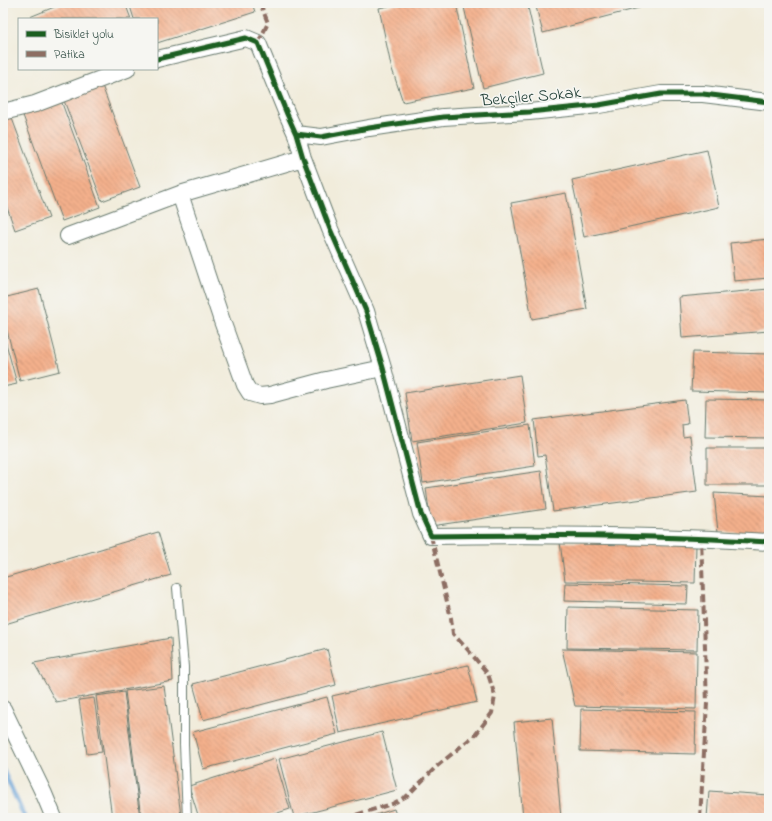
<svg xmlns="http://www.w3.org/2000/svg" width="772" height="821" font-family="'Indie Flower',sans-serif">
  <defs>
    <pattern id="building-back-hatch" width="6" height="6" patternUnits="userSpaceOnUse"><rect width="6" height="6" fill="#f4b08c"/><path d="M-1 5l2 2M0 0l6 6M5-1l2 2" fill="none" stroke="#c59073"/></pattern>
  </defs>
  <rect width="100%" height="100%" fill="#f6f6f2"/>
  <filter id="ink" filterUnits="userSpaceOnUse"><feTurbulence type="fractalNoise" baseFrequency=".025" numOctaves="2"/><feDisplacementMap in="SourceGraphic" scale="8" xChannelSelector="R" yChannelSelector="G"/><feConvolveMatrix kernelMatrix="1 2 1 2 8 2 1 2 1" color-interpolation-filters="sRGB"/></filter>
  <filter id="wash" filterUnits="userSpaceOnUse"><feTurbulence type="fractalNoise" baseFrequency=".012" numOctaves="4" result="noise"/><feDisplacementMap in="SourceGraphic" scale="16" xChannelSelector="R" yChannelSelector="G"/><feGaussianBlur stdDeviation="0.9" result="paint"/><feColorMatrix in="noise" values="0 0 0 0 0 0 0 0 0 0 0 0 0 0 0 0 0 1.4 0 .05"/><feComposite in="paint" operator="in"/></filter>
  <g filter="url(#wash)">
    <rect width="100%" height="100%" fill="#f1ecdb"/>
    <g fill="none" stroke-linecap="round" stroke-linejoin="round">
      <path stroke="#639fd4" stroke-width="4.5" d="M 3,770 L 25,818"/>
    </g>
    <g id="blocks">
      <path fill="url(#building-back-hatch)" d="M 64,3 L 125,3 L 131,19 L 25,19 Z
        M 129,3 L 252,3 L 255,12 L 157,43 L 157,19 L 134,19 Z
        M 403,3 L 456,3 L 474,88 L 403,102 L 391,66 L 379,8 Z
        M 463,3 L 527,3 L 543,73 L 483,88 Z
        M 535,3 L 654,3 L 654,4 L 543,33 Z
        M 101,83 L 140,187 L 102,201 L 63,98 Z
        M 59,95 L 100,207 L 62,221 L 21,110 Z
        M 10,113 L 49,218 L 15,230 L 3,196 L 3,116 Z
        M 707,150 L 719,207 L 584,237 L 572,180 Z
        M 566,193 L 587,309 L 532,319 L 511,203 Z
        M 769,239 L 769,278 L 734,281 L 730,243 Z
        M 39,289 L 60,371 L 20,381 L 3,315 L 3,298 Z
        M 769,289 L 769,331 L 682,338 L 679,297 Z
        M 3,332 L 17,384 L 3,387 Z
        M 693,352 L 769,354 L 769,393 L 691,391 Z
        M 520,375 L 527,423 L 412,441 L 405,393 Z
        M 706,399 L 769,400 L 769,438 L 705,437 Z
        M 685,400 L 688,424 L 682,425 L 683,437 L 690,436 L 697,492 L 553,511 L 545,455 L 538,456 L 534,420 Z
        M 530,425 L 535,466 L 423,483 L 417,442 Z
        M 707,448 L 769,448 L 769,485 L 707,485 Z
        M 541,471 L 546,509 L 431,526 L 426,488 Z
        M 714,493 L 769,496 L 769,534 L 718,532 Z
        M 158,532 L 171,575 L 5,624 L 3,617 L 3,578 Z
        M 560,542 L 696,545 L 695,583 L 565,581 Z
        M 565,583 L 688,586 L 687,604 L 564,601 Z
        M 568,607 L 698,610 L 697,650 L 567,648 Z
        M 171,638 L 173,681 L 56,702 L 34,663 Z
        M 327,649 L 336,685 L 203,720 L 193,684 Z
        M 562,649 L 697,652 L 696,709 L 575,706 Z
        M 468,665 L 477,702 L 340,733 L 332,696 Z
        M 164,686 L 181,816 L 163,818 L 141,818 L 125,691 Z
        M 124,692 L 140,818 L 112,818 L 96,696 Z
        M 327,697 L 337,734 L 203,769 L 193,732 Z
        M 94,698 L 102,752 L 87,754 L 79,700 Z
        M 581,709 L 696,712 L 695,754 L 580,751 Z
        M 552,718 L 561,818 L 523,818 L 514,722 Z
        M 382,732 L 397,790 L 294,817 L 279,759 Z
        M 275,759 L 290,809 L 262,818 L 199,818 L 189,786 Z
        M 709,791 L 769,795 L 769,818 L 707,818 Z
        M 394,809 L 397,818 L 366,818 Z"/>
    </g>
  </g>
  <g filter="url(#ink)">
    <use href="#blocks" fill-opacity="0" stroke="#687a6e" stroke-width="1"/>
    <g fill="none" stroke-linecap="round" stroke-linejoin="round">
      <defs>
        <path id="lane" d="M 177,588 L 184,667 L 184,744 L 187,818"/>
        <path id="street" d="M 157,59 L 246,38 L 258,43 L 287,114 L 296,134 L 303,158 L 330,229 L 366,311 L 383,368 L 421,514 L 431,536 C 544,534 656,535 769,542
          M 3,112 L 35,104 L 127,69
          M 296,134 L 321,137 L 369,128 L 443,117 L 529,112 L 599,105 L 661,94 L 703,94 L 769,102
          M 180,194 L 222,321 L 245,385 L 250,393 L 260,396 L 270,395 L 326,380 L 383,368
          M 68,236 L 180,194 L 303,158
          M 3,709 L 44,794 L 54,818"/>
      </defs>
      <use href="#lane" stroke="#687a6e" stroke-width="10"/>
      <use href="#street" stroke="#687a6e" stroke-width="18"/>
      <use href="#lane" stroke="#fff" stroke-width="8"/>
      <use href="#street" stroke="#fff" stroke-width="16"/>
      <path stroke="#8d6e63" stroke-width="4" stroke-dasharray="8 4" stroke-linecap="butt" d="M 258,43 L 268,23 L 260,3
        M 345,818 L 392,804 L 407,796 L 436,767 L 476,734 L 492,713 L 495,696 L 488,674 L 468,650 L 453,634 L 451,618 L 431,536
        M 700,818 L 707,703 L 701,538"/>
      <defs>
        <path id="cycleway" d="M 157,59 L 246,38 L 258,43 L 287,114 L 296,134 L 303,158 L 330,229 L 366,311 L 383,368 L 421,514 L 431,536 C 544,534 656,535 769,542
          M 296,134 L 321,137 L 369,128 L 443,117 L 529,112 L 599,105 L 661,94 L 703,94 L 769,102"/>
      </defs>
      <use href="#cycleway" stroke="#f6f6f2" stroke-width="8"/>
      <use href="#cycleway" stroke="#1b5e20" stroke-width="5"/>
    </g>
  </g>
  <g text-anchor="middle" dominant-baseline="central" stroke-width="3" stroke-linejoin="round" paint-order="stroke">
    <g font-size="17" fill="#1f3d34" stroke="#f6f6f2">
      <text transform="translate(531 97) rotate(-5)">Bekçiler Sokak</text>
    </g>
  </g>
  <rect width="772" height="821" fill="none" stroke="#f6f6f2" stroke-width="16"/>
  <rect x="18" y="18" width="140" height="52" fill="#f6f6f2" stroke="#a0aca6"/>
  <rect x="26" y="31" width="20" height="6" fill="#1b5e20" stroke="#a0aca6"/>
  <text x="54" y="38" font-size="12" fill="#1f3d34">Bisiklet yolu</text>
  <rect x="26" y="51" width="20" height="6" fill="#8d6e63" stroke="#a0aca6"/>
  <text x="54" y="58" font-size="12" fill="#1f3d34">Patika</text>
</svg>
